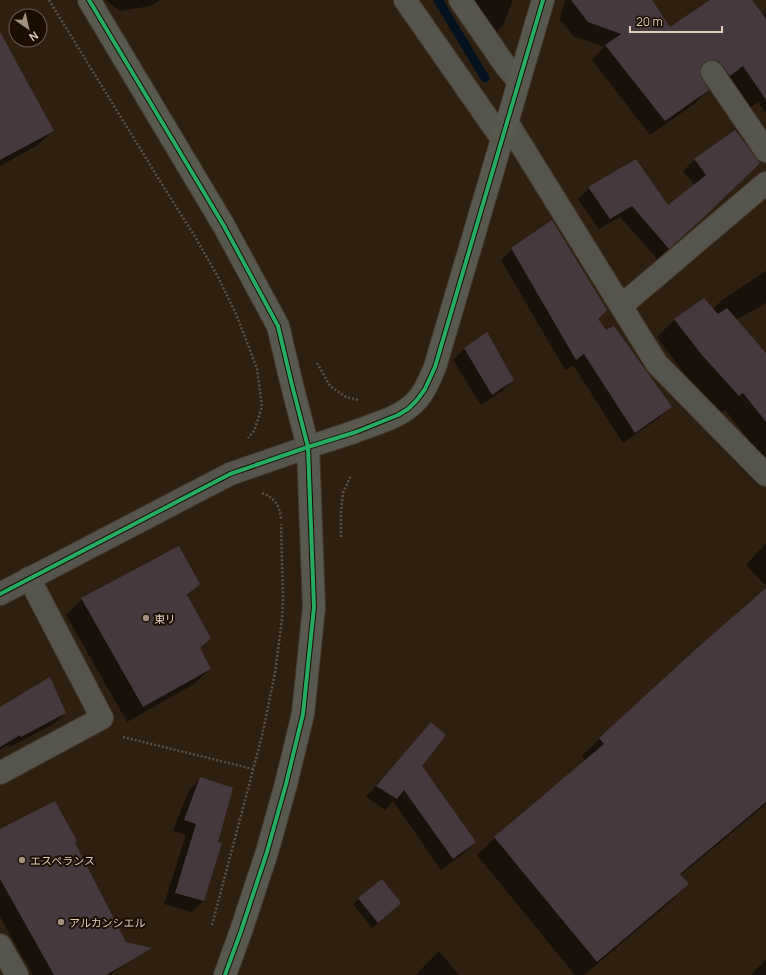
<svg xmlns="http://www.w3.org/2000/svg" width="766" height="975" font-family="Manrope,'Noto Sans JP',sans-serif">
  <rect width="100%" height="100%" fill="#2e2011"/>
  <path fill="#0007" d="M 105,0 L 160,0 L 151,6 L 120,11 Z
    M 471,0 L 513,0 L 503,26 L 492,36 Z
    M 565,0 L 651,0 L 670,28 L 712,0 L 750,0 L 764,18 L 766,8 L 766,113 L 758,102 L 748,109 L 703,75 L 699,74 L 708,90 L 694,104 L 650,135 L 592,60 L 604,47 L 573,36 L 560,19 Z
    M 0,34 L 53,131 L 38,145 L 0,166 Z
    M 734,131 L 692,228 L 657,259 L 620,217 L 599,229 L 578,199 L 589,188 L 668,206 L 695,186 L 683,171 L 694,160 Z
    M 512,249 L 596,319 L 670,407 L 659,418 L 623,443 L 573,365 L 565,370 L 501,260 Z
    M 766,271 L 766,303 L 736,320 L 766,354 L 766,458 L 764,459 L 725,410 L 721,413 L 683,372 L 657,337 L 674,320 L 704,300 L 713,309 L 722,300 Z
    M 487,334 L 513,380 L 502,391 L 481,405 L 453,360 L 464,349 Z
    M 766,543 L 766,586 L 746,565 Z
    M 199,584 L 187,596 L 199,648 L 210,669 L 194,684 L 127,722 L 66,615 L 82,599 Z
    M 766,589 L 766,804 L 681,875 L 688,884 L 670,902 L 584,975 L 575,975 L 477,855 L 495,838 L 585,761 L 582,756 L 599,739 L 696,650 Z
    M 0,709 L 65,713 L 54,724 L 10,747 L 8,745 L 0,750 Z
    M 431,724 L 421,766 L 475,842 L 464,853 L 441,870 L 393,801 L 385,810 L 366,797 L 420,735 Z
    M 200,779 L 217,843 L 203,901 L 192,912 L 164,904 L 186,835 L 173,831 L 189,790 Z
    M 0,830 L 74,843 L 119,967 L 111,975 L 33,975 L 0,917 Z
    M 382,880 L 395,908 L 372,928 L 353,904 Z
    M 439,951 L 459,975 L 416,975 L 424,966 Z
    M 766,959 L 766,975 L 751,975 Z"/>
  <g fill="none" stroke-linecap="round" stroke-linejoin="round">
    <path stroke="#04111f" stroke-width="9" d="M 438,0 L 485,78"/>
  </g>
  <path fill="#46393e" d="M 571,0 L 652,0 L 670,27 L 710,0 L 752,0 L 766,19 L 766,100 L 743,66 L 730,76 L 722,65 L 718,61 L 711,60 L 705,62 L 701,67 L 700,73 L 702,79 L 709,90 L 665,121 L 605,45 L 621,34 L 588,22 Z
    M 0,32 L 54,131 L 0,160 Z
    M 735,130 L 760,163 L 704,217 L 669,249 L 632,206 L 610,219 L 588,187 L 636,159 L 668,205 L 706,175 L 694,159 Z
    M 552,220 L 607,310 L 598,319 L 606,330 L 614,326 L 672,407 L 635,433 L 584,354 L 576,360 L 511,248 Z
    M 704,298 L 718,314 L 727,308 L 766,353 L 766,422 L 743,393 L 739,396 L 701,354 L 674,319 Z
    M 487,332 L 514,380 L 492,395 L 464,348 Z
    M 179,546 L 200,584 L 187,595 L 211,638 L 200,648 L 211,669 L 143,707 L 81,598 Z
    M 766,588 L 766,802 L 680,874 L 689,884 L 597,962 L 494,837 L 604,744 L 599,738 L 695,650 Z
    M 50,677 L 66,713 L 21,737 L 20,735 L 0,747 L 0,707 Z
    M 431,722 L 446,735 L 422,766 L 476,842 L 453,859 L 404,790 L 397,799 L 376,786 Z
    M 200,777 L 233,788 L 218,842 L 222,843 L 204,901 L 175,893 L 196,824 L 184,820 Z
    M 55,801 L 77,841 L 75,843 L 126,942 L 152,948 L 106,975 L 54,975 L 0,879 L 0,829 Z
    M 382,879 L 401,903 L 378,923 L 358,898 Z"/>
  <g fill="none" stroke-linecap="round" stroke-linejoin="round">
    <defs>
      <path id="street" d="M 405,0 L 502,139
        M 460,0 L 505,65 L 519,82
        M 712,72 L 766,151
        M 507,122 L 621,306 L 766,183
        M 621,306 L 657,364 L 766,475
        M 0,594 L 230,474 L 308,447
        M 0,773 L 102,718 L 29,578
        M 0,945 L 17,975"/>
      <path id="secondary" d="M 89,0 L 224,226 L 278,326 L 292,385 L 308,447 L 314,607 L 303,714 L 286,784 L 267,852 L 241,931 L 225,975
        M 308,447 C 329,440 350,434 370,426 C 387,420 405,414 418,399 C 426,390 430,378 435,367 L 543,0"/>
    </defs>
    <use href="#street" stroke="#483c2f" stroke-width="24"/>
    <use href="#secondary" stroke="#483c2f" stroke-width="24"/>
    <path stroke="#57534a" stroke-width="2.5" stroke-dasharray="2 2" stroke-linecap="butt" d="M 49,0 L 168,194 L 194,235 L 217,275 L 237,316 L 257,369 L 262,407 L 254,431 L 248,438
      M 317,363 L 330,386 L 346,397 L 359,400
      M 262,493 C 275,498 280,506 281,519
      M 341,537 L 341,511 L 343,493 L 351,475
      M 123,737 L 253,769
      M 212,925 L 262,736 L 275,673 L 282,619 L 283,598 L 281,524"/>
    <use href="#street" stroke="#55554d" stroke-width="22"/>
    <use href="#secondary" stroke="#57584e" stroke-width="22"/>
    <defs>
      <path id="cycleway" d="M 89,0 L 224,226 L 278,326 L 292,385 L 308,447 L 314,607 L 303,714 L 286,784 L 267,852 L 241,931 L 225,975
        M 0,594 L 230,474 L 308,447 L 356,432 L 398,415 L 408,409 L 417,400 L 425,389 L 435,367 L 543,0"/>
    </defs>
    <use href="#cycleway" stroke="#1a0d02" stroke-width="6"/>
    <use href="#cycleway" stroke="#26ab63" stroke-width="4"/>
  </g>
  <g fill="#a3907f" stroke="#1a0d02" stroke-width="1.5">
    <circle cx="146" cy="618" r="4"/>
    <circle cx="22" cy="860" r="4"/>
    <circle cx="61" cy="922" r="4"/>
  </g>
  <g text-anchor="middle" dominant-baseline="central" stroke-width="4" stroke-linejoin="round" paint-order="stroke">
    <g font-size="11" fill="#e2cdba" stroke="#1a0d02" text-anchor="start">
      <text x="154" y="618">東リ</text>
      <text x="30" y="860">エスペランス</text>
      <text x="69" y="922">アルカンシエル</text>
    </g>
  </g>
  <g transform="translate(28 28) rotate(146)"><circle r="19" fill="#1a0d02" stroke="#6a5a4c"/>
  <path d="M0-3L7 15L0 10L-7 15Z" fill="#a3907f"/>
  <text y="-6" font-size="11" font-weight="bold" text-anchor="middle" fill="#e2cdba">N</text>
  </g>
  <path d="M630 26v6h92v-6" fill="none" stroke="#e2cdba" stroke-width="2"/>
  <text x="636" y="26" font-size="12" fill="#e2cdba" stroke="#1a0d02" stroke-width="3" paint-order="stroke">20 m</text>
</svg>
